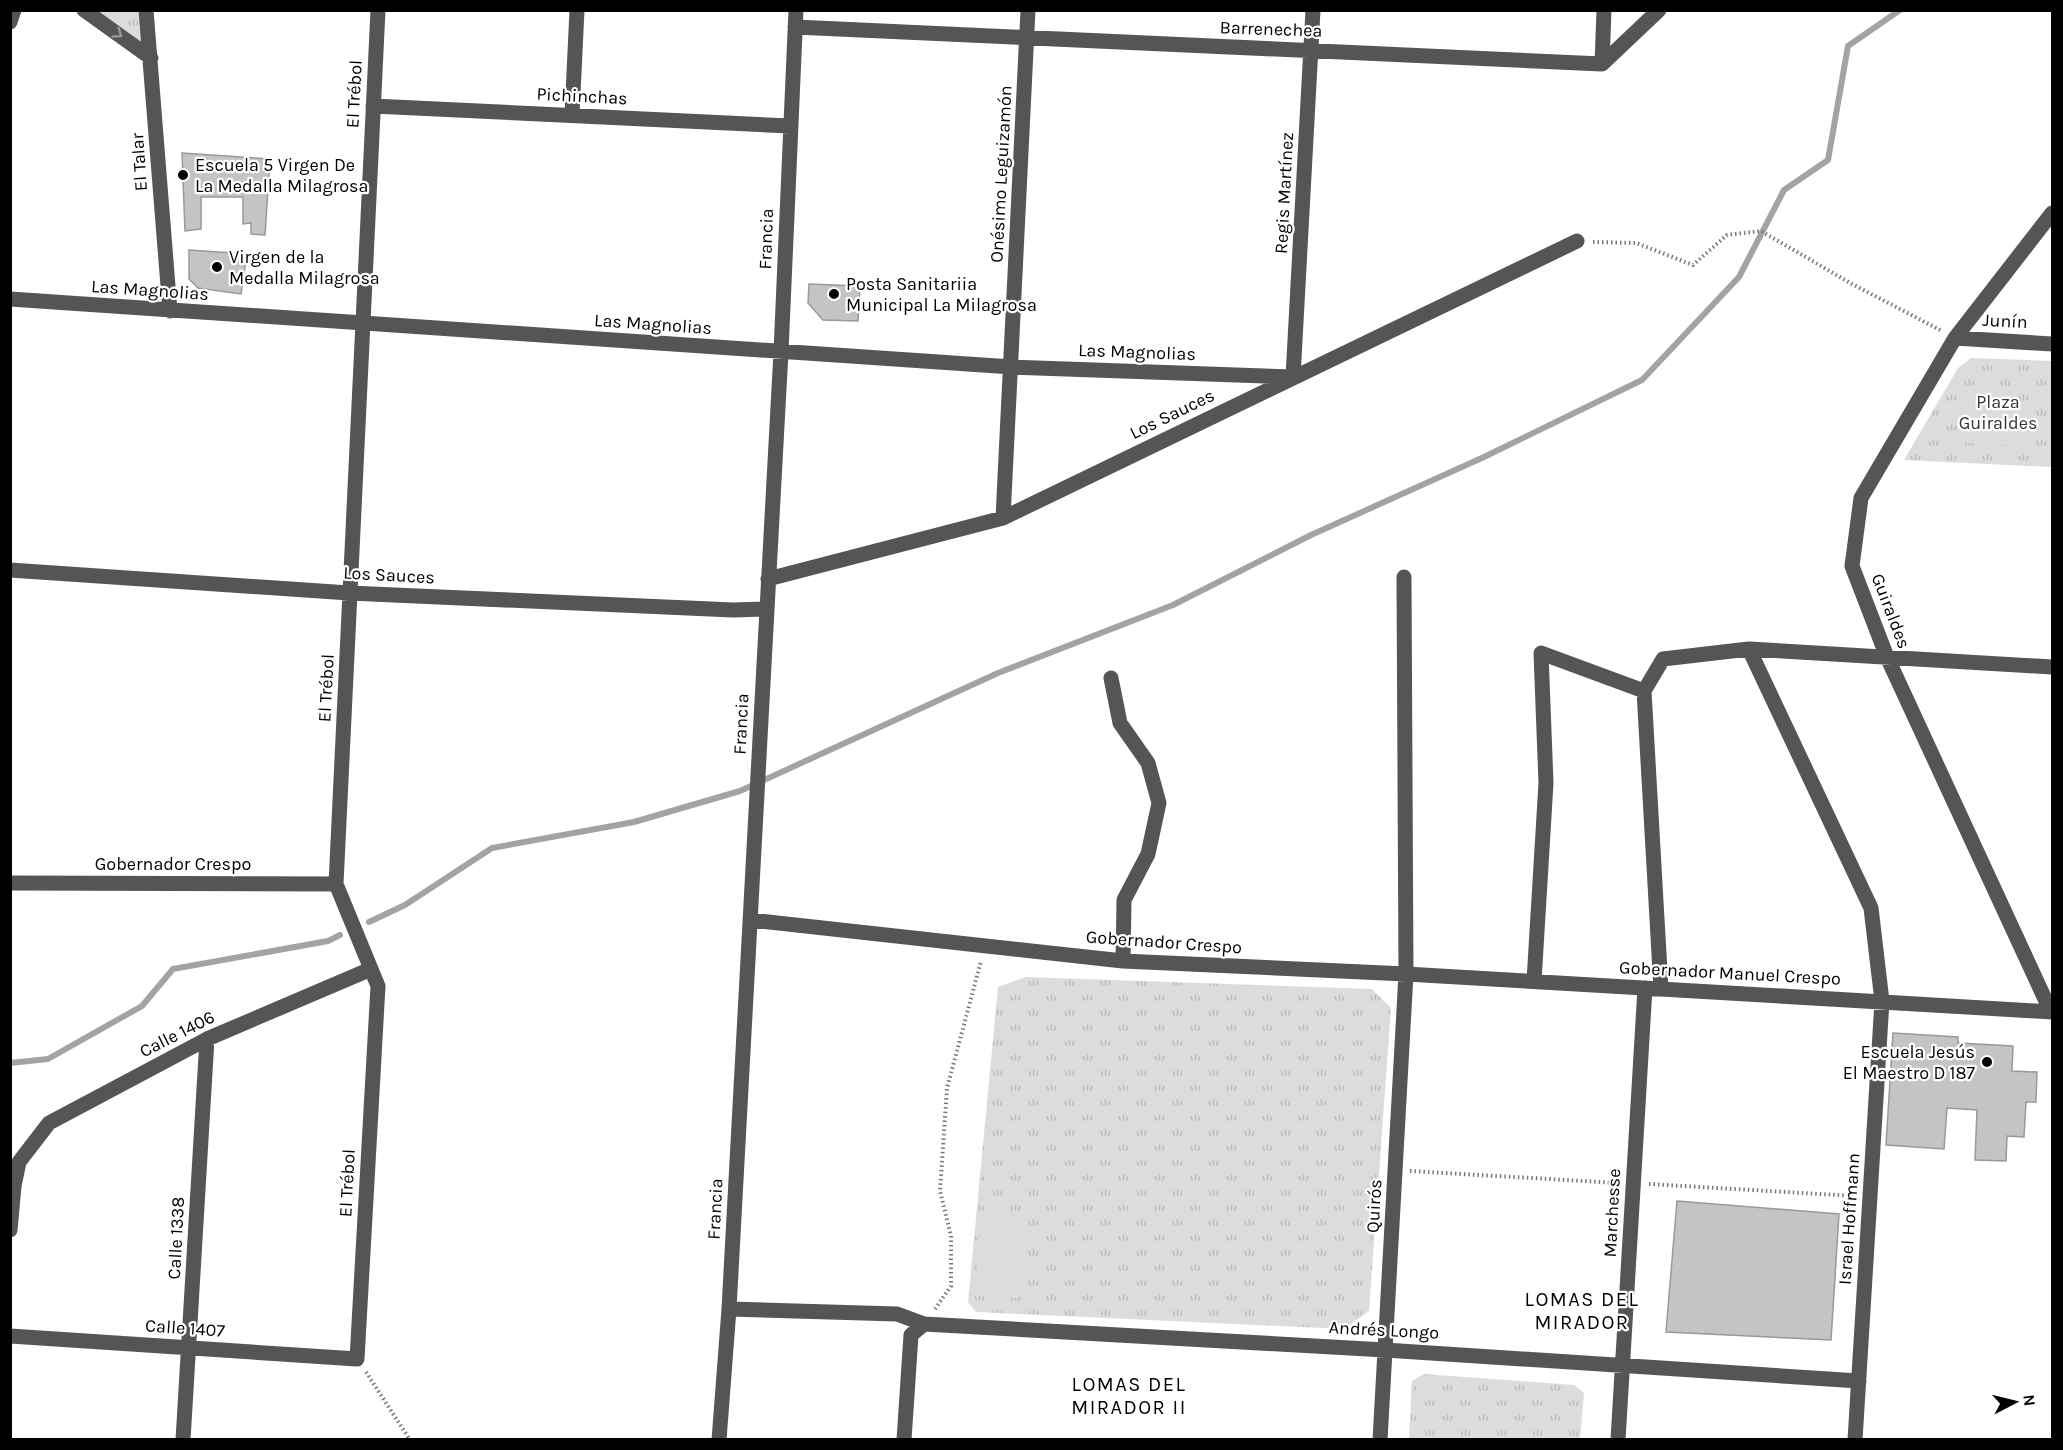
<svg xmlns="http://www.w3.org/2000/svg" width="2063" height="1450" font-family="Karla,sans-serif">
  <defs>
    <pattern id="grass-tufts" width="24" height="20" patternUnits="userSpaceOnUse" patternTransform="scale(1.5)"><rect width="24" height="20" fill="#dcdcdc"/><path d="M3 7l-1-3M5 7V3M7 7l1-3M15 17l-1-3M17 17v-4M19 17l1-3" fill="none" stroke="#bbb"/></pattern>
  </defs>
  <rect width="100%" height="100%" fill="#fff"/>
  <path fill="url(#grass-tufts)" d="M 84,11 L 146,11 L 151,58 Z
    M 1971,358 L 2052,361 L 2052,467 L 1904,460 L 1958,368 Z
    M 1026,977 L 1372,989 L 1391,1008 L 1369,1311 L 1344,1329 L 976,1312 L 968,1302 L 998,987 Z
    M 1424,1374 L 1574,1385 L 1584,1393 L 1580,1439 L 1409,1439 L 1412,1381 Z"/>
  <path fill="#dcdcdc" d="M 1965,404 L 2033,408 L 2031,446 L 1963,443 Z
    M 981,1211 L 1025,1214 L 1019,1298 L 975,1295 Z"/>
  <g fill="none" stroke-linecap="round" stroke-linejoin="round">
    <path stroke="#a3a3a3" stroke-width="6" d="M 369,922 L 405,905 L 492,848 L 634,822 L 740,791 L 998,673 L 1173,605 L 1311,535 L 1484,457 L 1642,380 L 1739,277 L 1784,190 L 1828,160 L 1848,46 L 1900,10
      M 10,1063 L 48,1059 L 142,1006 L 173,969 L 328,941 L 340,935"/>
  </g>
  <path fill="#c4c4c4" stroke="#999" stroke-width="1.5" d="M 182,153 L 270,159 L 265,235 L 251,234 L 251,223 L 243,224 L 243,197 L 201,197 L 201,229 L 185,231 Z
    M 189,250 L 247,254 L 241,294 L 198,288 L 189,279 Z
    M 809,284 L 860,286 L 858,321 L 823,320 L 808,303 Z
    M 1893,1033 L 1958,1037 L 1958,1043 L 2013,1046 L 2012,1071 L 2037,1072 L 2036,1102 L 2026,1102 L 2024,1137 L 2007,1136 L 2006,1161 L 1975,1160 L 1977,1110 L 1947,1108 L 1944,1149 L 1886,1145 Z
    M 1677,1201 L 1839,1214 L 1831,1340 L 1666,1332 Z"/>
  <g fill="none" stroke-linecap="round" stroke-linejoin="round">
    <path stroke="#777" stroke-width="4" stroke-dasharray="1.5 3" stroke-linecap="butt" d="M 1593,242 L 1636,243 L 1693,265 L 1727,235 L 1761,231 L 1852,284 L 1942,331
      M 1410,1171 L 1618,1183
      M 1649,1184 L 1855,1196
      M 935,1309 L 951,1286 L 951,1236 L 940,1191 L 947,1088 L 981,961
      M 366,1372 L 410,1440"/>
    <path stroke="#555" stroke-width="15" d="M 84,10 L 151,58
      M 146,10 L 170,311
      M 10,22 L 14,10
      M 795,27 L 1602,64
      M 1602,64 L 1659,10
      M 1602,64 L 1604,10
      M 373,106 L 790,126
      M 572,115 L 577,10
      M 10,299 L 1012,367 L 1293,377 L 1313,10
      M 1955,338 L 2052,344
      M 1003,518 L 1028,10
      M 10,570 L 349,593 L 733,610 L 767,609
      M 768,579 L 1003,518 L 1577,241
      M 1749,649 L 1871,908 L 1882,1001 L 1855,1440
      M 1111,678 L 1120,723 L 1148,763 L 1159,803 L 1148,854 L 1124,900 L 1123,961
      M 10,883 L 336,884
      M 750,920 L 1123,961 L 1406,974 L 2052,1012
      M 1534,981 L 1546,783 L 1541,653 L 1644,691
      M 1661,989 L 1644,691 L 1663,659 L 1749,649 L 2052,667
      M 2051,1012 L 1887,657 L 1852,566 L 1861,498 L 1955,338 L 2052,213
      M 10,1230 L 14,1186 L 19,1162 L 49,1123 L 207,1039 L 371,969
      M 729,1309 L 897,1314 L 924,1324 L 1385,1350 L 1859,1381
      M 10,1336 L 357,1359 L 378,986 L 336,884 L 378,10
      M 183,1440 L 207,1039
      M 719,1440 L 729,1309 L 781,352 L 796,10
      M 904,1440 L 911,1335 L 924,1324
      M 1380,1440 L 1406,974 L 1404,577
      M 1618,1440 L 1645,988"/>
  </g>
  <defs><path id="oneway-chevron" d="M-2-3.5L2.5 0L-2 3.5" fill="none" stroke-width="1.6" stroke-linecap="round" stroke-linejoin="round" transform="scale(1.5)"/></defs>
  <use stroke="#999" href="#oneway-chevron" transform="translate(118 34) rotate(35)"/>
  <g fill="#000" stroke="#fff" stroke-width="2">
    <circle cx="183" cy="175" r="6"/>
    <circle cx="217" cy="267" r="6"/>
    <circle cx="834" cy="294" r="6"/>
    <circle cx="1987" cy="1062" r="6"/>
  </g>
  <g text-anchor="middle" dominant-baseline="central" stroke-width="4.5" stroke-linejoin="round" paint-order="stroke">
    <g font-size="18" fill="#000" stroke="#fff">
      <text transform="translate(1271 29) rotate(2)">Barrenechea</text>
      <text transform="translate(354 94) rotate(-87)">El Trébol</text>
      <text transform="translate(582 96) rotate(3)">Pichinchas</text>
      <text transform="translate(139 162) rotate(-94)">El Talar</text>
      <text transform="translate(1001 174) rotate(-87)">Onésimo Leguizamón</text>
      <text transform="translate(1284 193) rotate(-87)">Regis Martínez</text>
      <text transform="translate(766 239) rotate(-88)">Francia</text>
      <text transform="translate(150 290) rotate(4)">Las Magnolias</text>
      <text transform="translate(2005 321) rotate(3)">Junín</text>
      <text transform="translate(653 324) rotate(4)">Las Magnolias</text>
      <text transform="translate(1137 352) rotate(2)">Las Magnolias</text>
      <text transform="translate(1172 414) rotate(-26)">Los Sauces</text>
      <text transform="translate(389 575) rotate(3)">Los Sauces</text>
      <text transform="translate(1891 611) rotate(69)">Guiraldes</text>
      <text transform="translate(326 688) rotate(-87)">El Trébol</text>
      <text transform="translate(741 724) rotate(-87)">Francia</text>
      <text x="173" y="864">Gobernador Crespo</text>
      <text transform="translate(1164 942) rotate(4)">Gobernador Crespo</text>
      <text transform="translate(1730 973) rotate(3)">Gobernador Manuel Crespo</text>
      <text transform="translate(177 1034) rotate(-27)">Calle 1406</text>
      <text transform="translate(347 1183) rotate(-87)">El Trébol</text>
      <text transform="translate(1374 1206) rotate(-87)">Quirós</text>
      <text transform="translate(715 1209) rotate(-87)">Francia</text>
      <text transform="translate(1612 1213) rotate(-87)">Marchesse</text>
      <text transform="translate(1849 1219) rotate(-86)">Israel Hoffmann</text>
      <text transform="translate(176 1238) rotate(-87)">Calle 1338</text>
      <text transform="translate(185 1328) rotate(4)">Calle 1407</text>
      <text transform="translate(1384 1330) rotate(3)">Andrés Longo</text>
    </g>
    <g font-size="18" fill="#000" stroke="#fff" text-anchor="start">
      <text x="195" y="165">Escuela 5 Virgen De<tspan x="195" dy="21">La Medalla Milagrosa</tspan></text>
      <text x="229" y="257">Virgen de la<tspan x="229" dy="21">Medalla Milagrosa</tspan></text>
      <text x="846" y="284">Posta Sanitariia<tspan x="846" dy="21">Municipal La Milagrosa</tspan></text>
      <text x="1975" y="1052" text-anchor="end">Escuela Jesús<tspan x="1975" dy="21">El Maestro D 187</tspan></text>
    </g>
    <g font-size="18" fill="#333" stroke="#fff">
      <text x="1998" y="402">Plaza<tspan x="1998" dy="21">Guiraldes</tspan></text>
    </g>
    <g font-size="20" letter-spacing="1.5" fill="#000" stroke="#fff">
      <text x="1582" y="1299">LOMAS DEL<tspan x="1582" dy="23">MIRADOR</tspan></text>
      <text x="1129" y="1384">LOMAS DEL<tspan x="1129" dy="23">MIRADOR II</tspan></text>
    </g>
  </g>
  <rect width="2063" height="1450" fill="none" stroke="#000000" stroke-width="24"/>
  <g transform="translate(2015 1402) rotate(83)" stroke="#ffffff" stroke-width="4.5" paint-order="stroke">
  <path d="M0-4.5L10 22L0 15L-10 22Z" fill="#000000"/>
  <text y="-9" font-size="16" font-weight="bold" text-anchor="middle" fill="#000000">N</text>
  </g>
</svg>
